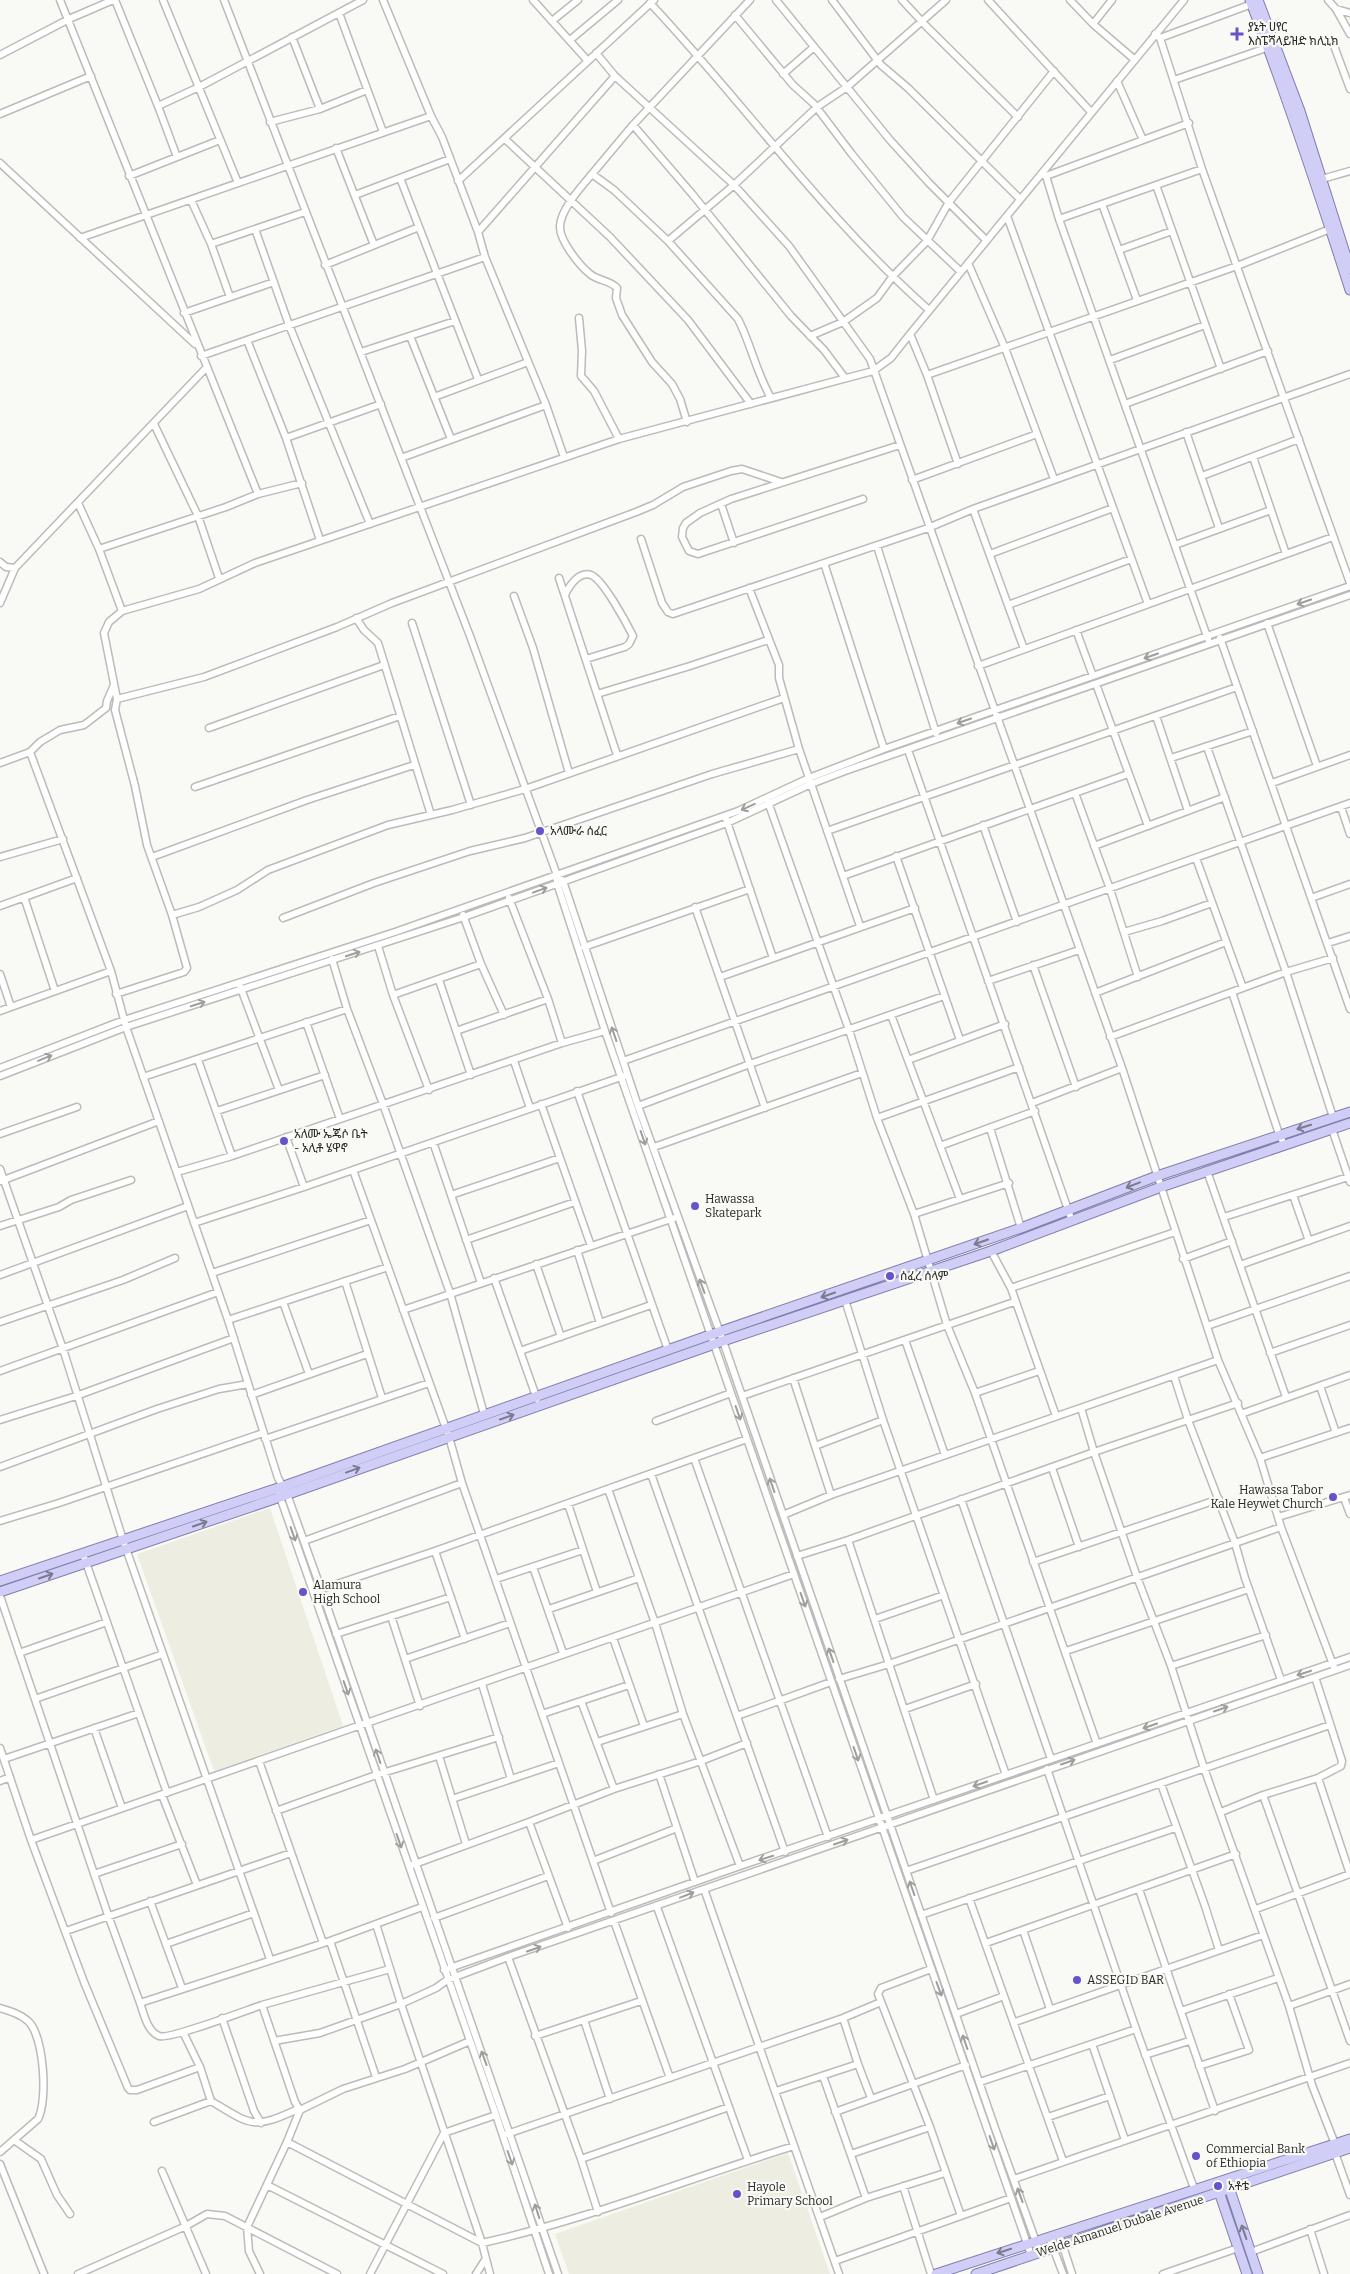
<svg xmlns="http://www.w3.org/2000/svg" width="1350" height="2274" font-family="Bitter,'Noto Sans Ethiopic',serif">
  <rect width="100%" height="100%" fill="#f9f9f5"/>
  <path fill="#eeede2" d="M 270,1508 L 343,1726 L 214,1771 L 137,1554 Z
    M 788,2153 L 830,2274 L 569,2274 L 555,2234 Z"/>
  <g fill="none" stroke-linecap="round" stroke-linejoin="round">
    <defs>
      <path id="minor" d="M 60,0 L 258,494
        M 115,0 L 158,106 L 177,157
        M 163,0 L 238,183
        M 224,0 L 470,636 L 557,875 L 557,883 L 605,1031 L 1031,2255
        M 383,0 L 431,116 L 442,137 L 478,232 L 485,257 L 546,405 L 564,457
        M 533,0 L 587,60
        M 750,0 L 633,125 L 693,195 L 791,316 L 824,350 L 845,378
        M 776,0 L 890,140 L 929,183 L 986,240
        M 832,0 L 881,65 L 908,88 L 1020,199
        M 902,0 L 926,26 L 1018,117
        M 988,0 L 1091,112
        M 1070,0 L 1093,24 L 1135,60
        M 1328,0 L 1336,9 L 1350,34
        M 650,3 C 744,103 826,219 929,310
        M 1336,9 L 1350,13
        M 339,13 L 383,132
        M 735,15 L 793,85 L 814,104 L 851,153 L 903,217 L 960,271
        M 552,21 L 578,0
        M 1093,24 L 1112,0
        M 1155,34 L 1160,38 L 1202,169 L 1350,583
        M 292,37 L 320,109
        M 1160,38 L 1252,4
        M 570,40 L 618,0
        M 1333,43 L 1350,89
        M 596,53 L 615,76 L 734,185 L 789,246 L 870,359 L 1122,1068 L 1218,1360 L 1260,1458 L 1281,1527 L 1335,1670
        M 0,55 L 69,19 L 113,0
        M 783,74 L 814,47
        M 1174,80 L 1269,47
        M 1117,81 L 1143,140
        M 158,106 L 199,87 L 363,0
        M 0,114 L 91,76
        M 270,122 L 320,109 L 367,90
        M 505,139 L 610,237 L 688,320 L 751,404
        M 336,148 L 374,245
        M 0,163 L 195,344
        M 592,174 L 633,125
        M 1042,174 L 1046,176 L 1189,123
        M 129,176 L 220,140
        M 1046,176 L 1059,219 L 1208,639
        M 400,178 L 478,379
        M 1322,179 L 1350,171
        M 458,181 L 654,0
        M 1156,185 L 1221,369
        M 355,195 L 450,159
        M 191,200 L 211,244 L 230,297
        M 1102,204 L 1137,300
        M 1007,216 L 1148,604
        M 1059,219 L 1202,169
        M 255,229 L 289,325 L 370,524
        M 478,232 L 615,76
        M 80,238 L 431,116
        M 668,241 L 734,185 L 817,107 L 847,87 L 946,0
        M 211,244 L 305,212
        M 1119,250 L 1172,231
        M 968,263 L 1005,348 L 1054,479
        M 325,265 L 419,227
        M 184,313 L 274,282
        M 579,318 L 582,351 L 581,376 L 594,391 L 619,439
        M 910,334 L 927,375 L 958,464
        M 410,336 L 451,439
        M 810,336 L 843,322 L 877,298 L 893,276 L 927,241 L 949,202 L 1054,71
        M 247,340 L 286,438 L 320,540
        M 361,352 L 455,321
        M 201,356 L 485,257
        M 1110,360 L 1205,325
        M 927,375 L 1237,266 L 1330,229
        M 434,397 L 528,362
        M 1125,404 L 1268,351
        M 687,422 L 680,399 L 672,384 L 652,362 L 622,315 L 616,298 L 617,288 C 610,280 598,281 590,274 C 579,265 559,240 560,226 C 561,209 581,187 592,174 L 614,190 L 668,241 L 738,319 C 751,344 756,372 771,398
        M 154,424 L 198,516 L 219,578
        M 1186,432 L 1219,528
        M 286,438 L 381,404
        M 1253,457 L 1286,554
        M 401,458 L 546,405
        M 1202,476 L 1299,439
        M 912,480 L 1037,434
        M 863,499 L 698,554 L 689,551 L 682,537 L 683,528 L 686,523 L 700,513 L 731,499 L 900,445
        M 78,503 L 99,549
        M 721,504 L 734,543
        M 973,509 L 1024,649
        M 641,539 L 662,603 L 668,612 L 673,614 L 928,528 L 973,509 L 1350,374
        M 1175,545 L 1271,510
        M 877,546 L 936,733
        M 990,554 L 1113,508
        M 0,562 L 6,567 L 15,568
        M 824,563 L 884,749
        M 559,578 L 617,755
        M 749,588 L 779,665 L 779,678 L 799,749 L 860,926
        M 565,595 C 569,586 579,571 591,575 C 603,579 627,624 633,636 L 629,644 L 625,647 L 586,659
        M 514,596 L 533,648 L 569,773
        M 0,603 L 15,568 L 206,368
        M 1008,605 L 1131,559
        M 122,611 L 99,549 L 226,507 L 258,494 L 302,483
        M 356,618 L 364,630 L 378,643 L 431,815
        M 412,623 L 471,805
        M 1267,623 L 1317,766
        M 1076,630 L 1093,676
        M 1220,638 L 1350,1009
        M 978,666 L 1333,537
        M 1096,684 L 1148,826
        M 597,694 L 690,666 L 768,640
        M 117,699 L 204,677 L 337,627 L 392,603 L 636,512 L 653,505 L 683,487 L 731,471 L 742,469 L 781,482
        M 1156,716 L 1188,811
        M 209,728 L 384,665
        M 1207,747 L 1286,972 L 1333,1117
        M 908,750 L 1072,1221
        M 30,752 L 111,971 L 126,1027 L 228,1320 L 278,1478 L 287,1494 L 321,1589 L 558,2274
        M 1171,758 L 1253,731
        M 0,763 L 30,752 L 40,742 L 60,730 L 84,725 L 106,708 L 107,701 L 114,685
        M 1272,783 L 1350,755
        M 195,787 L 400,716
        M 1075,793 L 1110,889 L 1138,977
        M 768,802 L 849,1030 L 877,1118 L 914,1214 L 947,1325 L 975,1393 L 1097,1744
        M 1341,807 L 1350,834
        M 726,819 L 773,958
        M 983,825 L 1017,922
        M 827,831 L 1237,687
        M 1094,846 L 1225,797
        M 896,856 L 960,1040
        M 0,857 L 63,839
        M 152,857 L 307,800 L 414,765
        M 1196,858 L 1243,988
        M 557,875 L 563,881 L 638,1106 L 723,1341 L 995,2128 L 1040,2253
        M 843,876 L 1128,774
        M 24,897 L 55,991
        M 509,898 L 548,999 L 562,1043
        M 1311,898 L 1350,884
        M 0,906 L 77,878
        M 695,907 L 765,1108
        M 172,915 L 199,907 L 237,890 L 268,870 L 388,825 L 452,810 L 525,789 L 784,698
        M 463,915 L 481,964 L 504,1015
        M 283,918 L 374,883 L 470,851 L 525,838 L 712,774 L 799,749
        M 1124,932 L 1162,921 L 1212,903
        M 1328,943 L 1350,936
        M 378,946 L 393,995 L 429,1090
        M 584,947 L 750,889
        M 332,959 L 347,1009 L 383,1104 L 450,1293 L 484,1414
        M 1033,965 L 1076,1087
        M 0,974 L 11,1007
        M 720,977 L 915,908
        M 439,980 L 471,1075
        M 988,981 L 1079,950
        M 240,986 L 279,1090
        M 1232,992 L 1279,1134 L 1284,1144
        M 1095,993 L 1226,942
        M 116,994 L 184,972 L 187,968 L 172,915 L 147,845 L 135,786 L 115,710 L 117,699 L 104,633 L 109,622 L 122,611 L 199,589 L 255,563 L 619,439 L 873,371 L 891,358 L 910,334 L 1184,0
        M 393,995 L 481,964
        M 0,1011 L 111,971
        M 891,1015 L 960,1199
        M 306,1022 L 340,1119
        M 456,1031 L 548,999
        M 1110,1037 L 1286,972 L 1333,958
        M 198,1060 L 232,1156
        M 908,1060 L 1005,1024
        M 514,1061 L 530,1108
        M 623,1061 L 1350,803
        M 0,1068 L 124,1020 L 395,932 L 738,811 L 809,778 L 884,749 L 1350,586
        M 0,1076 L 126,1027 L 464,917 L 727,823 L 811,784 L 845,771 L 1350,595
        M 143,1077 L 347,1009
        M 577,1091 L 668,1350
        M 1032,1103 L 1122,1068
        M 541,1104 L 591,1246
        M 638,1106 L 750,1064 L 944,996
        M 217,1111 L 325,1075
        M 877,1118 L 1019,1067
        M 990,1128 L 1021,1228
        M 1332,1129 L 1350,1182
        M 0,1134 L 77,1107
        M 286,1137 L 304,1187
        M 433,1142 L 481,1283
        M 940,1146 L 1035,1111
        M 654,1147 L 862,1073
        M 0,1169 L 63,1349 L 123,1540 L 270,1959
        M 353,1170 L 449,1437 L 462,1483 L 611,1913
        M 1207,1171 L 1286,1397
        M 177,1172 L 232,1156 L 562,1043 L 605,1031
        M 1,1181 L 159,1121
        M 451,1195 L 560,1158
        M 1293,1195 L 1309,1241
        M 914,1214 L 1009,1183
        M 1224,1217 L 1348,1177
        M 194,1223 L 304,1187 L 624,1076
        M 0,1226 L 59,1207 L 71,1200 L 131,1180
        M 466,1240 L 575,1202
        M 577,1250 L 600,1323
        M 991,1251 L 1011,1288 L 1056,1416
        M 1183,1259 L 1232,1241
        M 536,1264 L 561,1337
        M 1240,1265 L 1350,1226
        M 212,1273 L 371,1220
        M 0,1275 L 188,1206
        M 494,1278 L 537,1399
        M 345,1281 L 382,1398
        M 1011,1288 L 1175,1232
        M 845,1300 L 883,1420 L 1006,1775
        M 283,1302 L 309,1374
        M 403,1310 L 674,1218
        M 228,1320 L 388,1267
        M 0,1322 L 123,1280 L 175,1258
        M 1207,1326 L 1350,1276
        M 905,1340 L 945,1455
        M 520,1351 L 651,1305
        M 1270,1353 L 1350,1325
        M 0,1371 L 218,1292
        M 1174,1376 L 1188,1420 L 1235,1543 L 1245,1578 L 1281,1680
        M 793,1378 L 831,1495
        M 1320,1386 L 1336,1433
        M 975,1393 L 1039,1371
        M 251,1395 L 367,1354
        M 742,1396 L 1014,1302
        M 1081,1408 L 1094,1452 L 1137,1577 L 1171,1666 L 1204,1768 L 1289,2006 L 1312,2085 L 1335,2144
        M 1241,1414 L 1350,1375
        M 0,1420 L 76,1396 L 234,1338
        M 656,1421 L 731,1393
        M 265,1439 L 429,1383
        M 815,1446 L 883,1420
        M 694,1458 L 828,1837
        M 1260,1458 L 1350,1428
        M 0,1467 L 157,1409 L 219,1389 L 248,1384
        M 1052,1468 L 1079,1547
        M 651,1474 L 785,1852
        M 608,1489 L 655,1623 L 683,1714 L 740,1866
        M 279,1494 L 496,2115 L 549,2274
        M 1344,1498 L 1350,1514
        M 961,1499 L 1051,1759
        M 568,1504 L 597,1592
        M 783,1515 L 831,1495 L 1218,1360
        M 1278,1517 L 1350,1495
        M 0,1521 L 59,1503 L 263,1433
        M 848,1540 L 934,1800
        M 304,1541 L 462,1483
        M 435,1551 L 465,1639
        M 83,1554 L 167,1793
        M 797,1556 L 848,1540 L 1094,1452 L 1238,1403
        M 1033,1562 L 1219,1499
        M 533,1567 L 563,1653
        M 496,1579 L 583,1550
        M 319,1590 L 435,1551 L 747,1439
        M 0,1596 L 108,1915 L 140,2003 L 330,1941 L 422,1907
        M 549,1609 L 639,1578
        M 391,1616 L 420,1706
        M 875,1619 L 944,1595
        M 336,1634 L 451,1597
        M 613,1638 L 644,1726
        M 1066,1651 L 1249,1589
        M 19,1653 L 107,1622
        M 405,1659 L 510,1623
        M 1171,1666 L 1266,1635
        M 839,1679 L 889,1664 L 1281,1527
        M 482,1684 L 511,1779
        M 35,1699 L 163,1654
        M 581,1701 L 614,1789
        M 905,1709 L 976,1684
        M 542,1714 L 629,1685
        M 737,1716 L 831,1682
        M 94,1728 L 122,1808
        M 597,1742 L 683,1714
        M 0,1748 L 31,1840 L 84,1982 L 128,2088 L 130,2090 L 137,2090 L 200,2067 L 183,2032
        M 439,1756 L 466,1844
        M 4,1759 L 139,1713
        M 259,1761 L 323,1943
        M 1047,1769 L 1136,2029 L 1195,2191
        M 659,1774 L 695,1882
        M 1318,1778 L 1350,1874
        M 0,1781 L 10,1777
        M 1161,1784 L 1205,1906 L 1219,1950
        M 162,1795 L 197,1885
        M 1263,1795 L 1350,2041
        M 452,1799 L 559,1763
        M 276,1811 L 376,1775 L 499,1737
        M 1221,1812 L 1263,1795 L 1318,1778 L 1341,1766 L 1342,1761 L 1315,1677
        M 529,1822 L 568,1928
        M 31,1840 L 794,1574
        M 593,1861 L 677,1828
        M 412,1865 L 529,1822 L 614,1789 L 701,1761 L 747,1743
        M 906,1871 L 1330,1725
        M 94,1874 L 182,1844
        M 704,1889 L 839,2274
        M 1139,1889 L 1215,2111
        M 969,1898 L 1063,2161
        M 150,1901 L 182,1988
        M 657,1907 L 748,2160
        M 1256,1909 L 1350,1874
        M 921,1915 L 1175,1828
        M 434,1918 L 548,1876
        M 614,1921 L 670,2078
        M 376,1924 L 401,2004 L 482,2243 L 490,2274
        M 1023,1930 L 1050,2009
        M 66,1931 L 291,1853
        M 330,1941 L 376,2077
        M 986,1943 L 1236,1854
        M 166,1944 L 254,1913
        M 508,1957 L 581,2159 L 598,2212
        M 931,1969 L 881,1988 L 878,1994 L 930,2127 L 961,2216
        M 444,1970 L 740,1866 L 1350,1657
        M 140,2003 C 144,2014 147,2031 159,2036 C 169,2040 247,2010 262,2005 L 295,2102 L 300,2110
        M 262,2005 L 390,1969
        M 1289,2006 L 1350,1984
        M 0,2008 C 10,2011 20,2014 28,2021 C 44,2036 48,2100 38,2119 L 0,2152
        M 1181,2011 L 1278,1978
        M 956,2014 L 1004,1996
        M 222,2018 L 254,2111 L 261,2123
        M 584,2020 L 610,2099
        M 1015,2022 L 1263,1935
        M 535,2036 L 641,2001
        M 274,2041 L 320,2033 L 401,2004 L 436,1988 L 447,1980 L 508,1957 L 1350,1665
        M 1092,2044 L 1125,2140
        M 1145,2055 L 1189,2041
        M 858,2064 L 871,2098
        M 1199,2066 L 1249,2050 L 1229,1994
        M 200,2067 L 211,2101 C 251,2125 253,2130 298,2109
        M 823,2076 L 866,2198
        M 980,2082 L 1136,2029
        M 776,2091 L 858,2064 L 843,2018
        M 835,2112 L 966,2065
        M 1048,2117 L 1110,2096
        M 154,2122 L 211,2101
        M 507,2134 L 843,2018 L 881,2002
        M 14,2140 L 41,2159 L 57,2195 L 70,2214
        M 287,2142 L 482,2243 C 589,2219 690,2178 794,2146
        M 1335,2153 L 1350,2195
        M 851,2154 L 930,2127
        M 581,2159 L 729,2107
        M 0,2164 L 44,2274
        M 162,2171 L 206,2274
        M 1014,2179 L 1350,2063
        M 267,2185 L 443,2274
        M 903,2186 L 931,2274
        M 820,2217 L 866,2198 L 945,2173
        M 1310,2229 L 1324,2274
        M 1059,2234 L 1072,2274
        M 1049,2237 L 1063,2274
        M 1251,2252 L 1350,2215
        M 835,2261 L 1011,2198
        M 78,2274 L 186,2226 L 207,2214 L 225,2216 L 337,2274
        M 260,2274 L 249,2251 L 247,2227 L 287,2142 L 300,2110 L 343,2089 L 405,2069 L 470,2041
        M 370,2274 L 444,2133 L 496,2115
        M 476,2274 L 485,2260
        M 1163,2274 L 1238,2248"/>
      <path id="major" d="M 1250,0 C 1287,96 1319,193 1350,290
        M 1258,0 L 1300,111 L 1350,269
        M 0,1581 L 284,1486 L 710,1335 L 1021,1228 L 1157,1176 L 1350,1112
        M 0,1592 L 280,1497 L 723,1341 L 991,1251 L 1161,1187 L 1350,1123
        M 1228,2184 L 1258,2274
        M 1218,2189 L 1247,2274
        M 936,2274 L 1350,2139
        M 976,2274 L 1350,2148"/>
    </defs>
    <use href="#minor" stroke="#bbbbb7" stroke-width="9"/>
    <use href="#major" stroke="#817eab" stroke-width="11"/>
    <use href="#minor" stroke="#fff" stroke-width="6"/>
    <use href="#major" stroke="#d0cdf7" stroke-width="9"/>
  </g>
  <defs><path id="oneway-shaft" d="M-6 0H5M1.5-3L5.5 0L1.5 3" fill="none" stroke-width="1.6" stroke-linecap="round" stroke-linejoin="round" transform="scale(1.25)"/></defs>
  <g stroke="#9e9e9d">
    <use href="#oneway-shaft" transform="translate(1304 602) rotate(161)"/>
    <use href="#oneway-shaft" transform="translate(1151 656) rotate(161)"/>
    <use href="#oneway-shaft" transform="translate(964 721) rotate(161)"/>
    <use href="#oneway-shaft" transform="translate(748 807) rotate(156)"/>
    <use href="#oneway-shaft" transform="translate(540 890) rotate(-20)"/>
    <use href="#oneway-shaft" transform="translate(353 954) rotate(-18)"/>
    <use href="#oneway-shaft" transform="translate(198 1004) rotate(-18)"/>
    <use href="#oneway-shaft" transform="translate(614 1034) rotate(-109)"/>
    <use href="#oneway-shaft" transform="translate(45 1058) rotate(-22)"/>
    <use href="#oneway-shaft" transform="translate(643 1138) rotate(71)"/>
    <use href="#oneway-shaft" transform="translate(702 1286) rotate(-110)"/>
    <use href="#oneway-shaft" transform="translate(738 1413) rotate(71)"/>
    <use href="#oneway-shaft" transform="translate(772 1485) rotate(-109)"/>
    <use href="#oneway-shaft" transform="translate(293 1534) rotate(71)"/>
    <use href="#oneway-shaft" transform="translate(803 1600) rotate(71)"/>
    <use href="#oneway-shaft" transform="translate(831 1655) rotate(-109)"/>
    <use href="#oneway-shaft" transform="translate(1304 1673) rotate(162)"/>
    <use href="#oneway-shaft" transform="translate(346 1688) rotate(71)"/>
    <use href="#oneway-shaft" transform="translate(1221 1709) rotate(-19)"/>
    <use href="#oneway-shaft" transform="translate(1150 1726) rotate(161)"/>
    <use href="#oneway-shaft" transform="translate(856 1754) rotate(71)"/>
    <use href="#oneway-shaft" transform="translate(378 1756) rotate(-109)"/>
    <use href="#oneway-shaft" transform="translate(1068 1762) rotate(-19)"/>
    <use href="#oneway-shaft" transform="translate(980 1784) rotate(161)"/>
    <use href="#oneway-shaft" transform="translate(399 1841) rotate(71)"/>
    <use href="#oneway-shaft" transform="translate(841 1842) rotate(-19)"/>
    <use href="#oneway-shaft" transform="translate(766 1858) rotate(162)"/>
    <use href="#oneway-shaft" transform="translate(912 1888) rotate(-109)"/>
    <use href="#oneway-shaft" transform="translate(687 1895) rotate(-21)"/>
    <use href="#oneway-shaft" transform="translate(534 1949) rotate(-19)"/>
    <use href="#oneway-shaft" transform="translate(939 1989) rotate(70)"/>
    <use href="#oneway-shaft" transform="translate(965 2042) rotate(-109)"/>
    <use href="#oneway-shaft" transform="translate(484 2058) rotate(-110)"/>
    <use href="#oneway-shaft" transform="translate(992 2143) rotate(71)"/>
    <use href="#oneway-shaft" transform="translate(510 2158) rotate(71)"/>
    <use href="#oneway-shaft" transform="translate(1020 2195) rotate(-110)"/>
    <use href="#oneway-shaft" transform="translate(537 2211) rotate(-108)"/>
  </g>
  <g stroke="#7c7a8e">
    <use href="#oneway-shaft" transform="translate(1304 1127) rotate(163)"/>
    <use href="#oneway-shaft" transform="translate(1133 1185) rotate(159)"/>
    <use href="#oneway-shaft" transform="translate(981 1242) rotate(161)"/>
    <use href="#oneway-shaft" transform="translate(828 1295) rotate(161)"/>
    <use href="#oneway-shaft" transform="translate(507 1417) rotate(-19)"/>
    <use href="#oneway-shaft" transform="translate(353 1470) rotate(-20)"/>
    <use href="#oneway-shaft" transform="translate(200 1524) rotate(-19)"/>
    <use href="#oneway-shaft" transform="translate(46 1576) rotate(-19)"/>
    <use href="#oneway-shaft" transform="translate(1244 2232) rotate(-109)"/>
    <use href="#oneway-shaft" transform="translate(1004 2251) rotate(162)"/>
  </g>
  <g fill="#6851ca" stroke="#f9f9f5" stroke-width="2">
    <path d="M1234.5 26.5h5v5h5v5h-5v5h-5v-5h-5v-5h5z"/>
    <circle cx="540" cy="831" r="5"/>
    <circle cx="284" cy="1141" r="5"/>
    <circle cx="695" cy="1206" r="5"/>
    <circle cx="890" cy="1276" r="5"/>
    <circle cx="1333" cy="1497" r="5"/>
    <circle cx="303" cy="1592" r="5"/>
    <circle cx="1077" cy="1980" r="5"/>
    <circle cx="1196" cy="2156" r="5"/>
    <circle cx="1218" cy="2186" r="5"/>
    <circle cx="737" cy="2194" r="5"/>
  </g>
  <g text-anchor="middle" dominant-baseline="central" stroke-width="4.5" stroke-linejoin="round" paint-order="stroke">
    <g font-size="12" fill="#282826" stroke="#f9f9f5" text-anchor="start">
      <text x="1248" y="27">ያኔት ሀየር<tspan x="1248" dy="14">እስፔሻላይዝድ ክሊኒክ</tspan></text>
      <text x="550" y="831">አላሙራ ሰፈር</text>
      <text x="294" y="1134">አለሙ ኤጄሶ ቤት<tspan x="294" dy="14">- አሊቶ ሄዋኖ</tspan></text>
      <text x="705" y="1199">Hawassa<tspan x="705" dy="14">Skatepark</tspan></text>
      <text x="900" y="1276">ሰፈረ ሰላም</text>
      <text x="1323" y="1490" text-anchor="end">Hawassa Tabor<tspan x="1323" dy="14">Kale Heywet Church</tspan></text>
      <text x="313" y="1585">Alamura<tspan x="313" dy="14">High School</tspan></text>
      <text x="1087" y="1980">ASSEGID BAR</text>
      <text x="1206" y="2149">Commercial Bank<tspan x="1206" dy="14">of Ethiopia</tspan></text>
      <text x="1228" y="2186">አቶቴ</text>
      <text x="747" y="2187">Hayole<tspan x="747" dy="14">Primary School</tspan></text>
    </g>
    <g font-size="12" fill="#282826" stroke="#f9f9f5">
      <text transform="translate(1120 2226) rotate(-18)">Welde Amanuel Dubale Avenue</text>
    </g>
  </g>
</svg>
